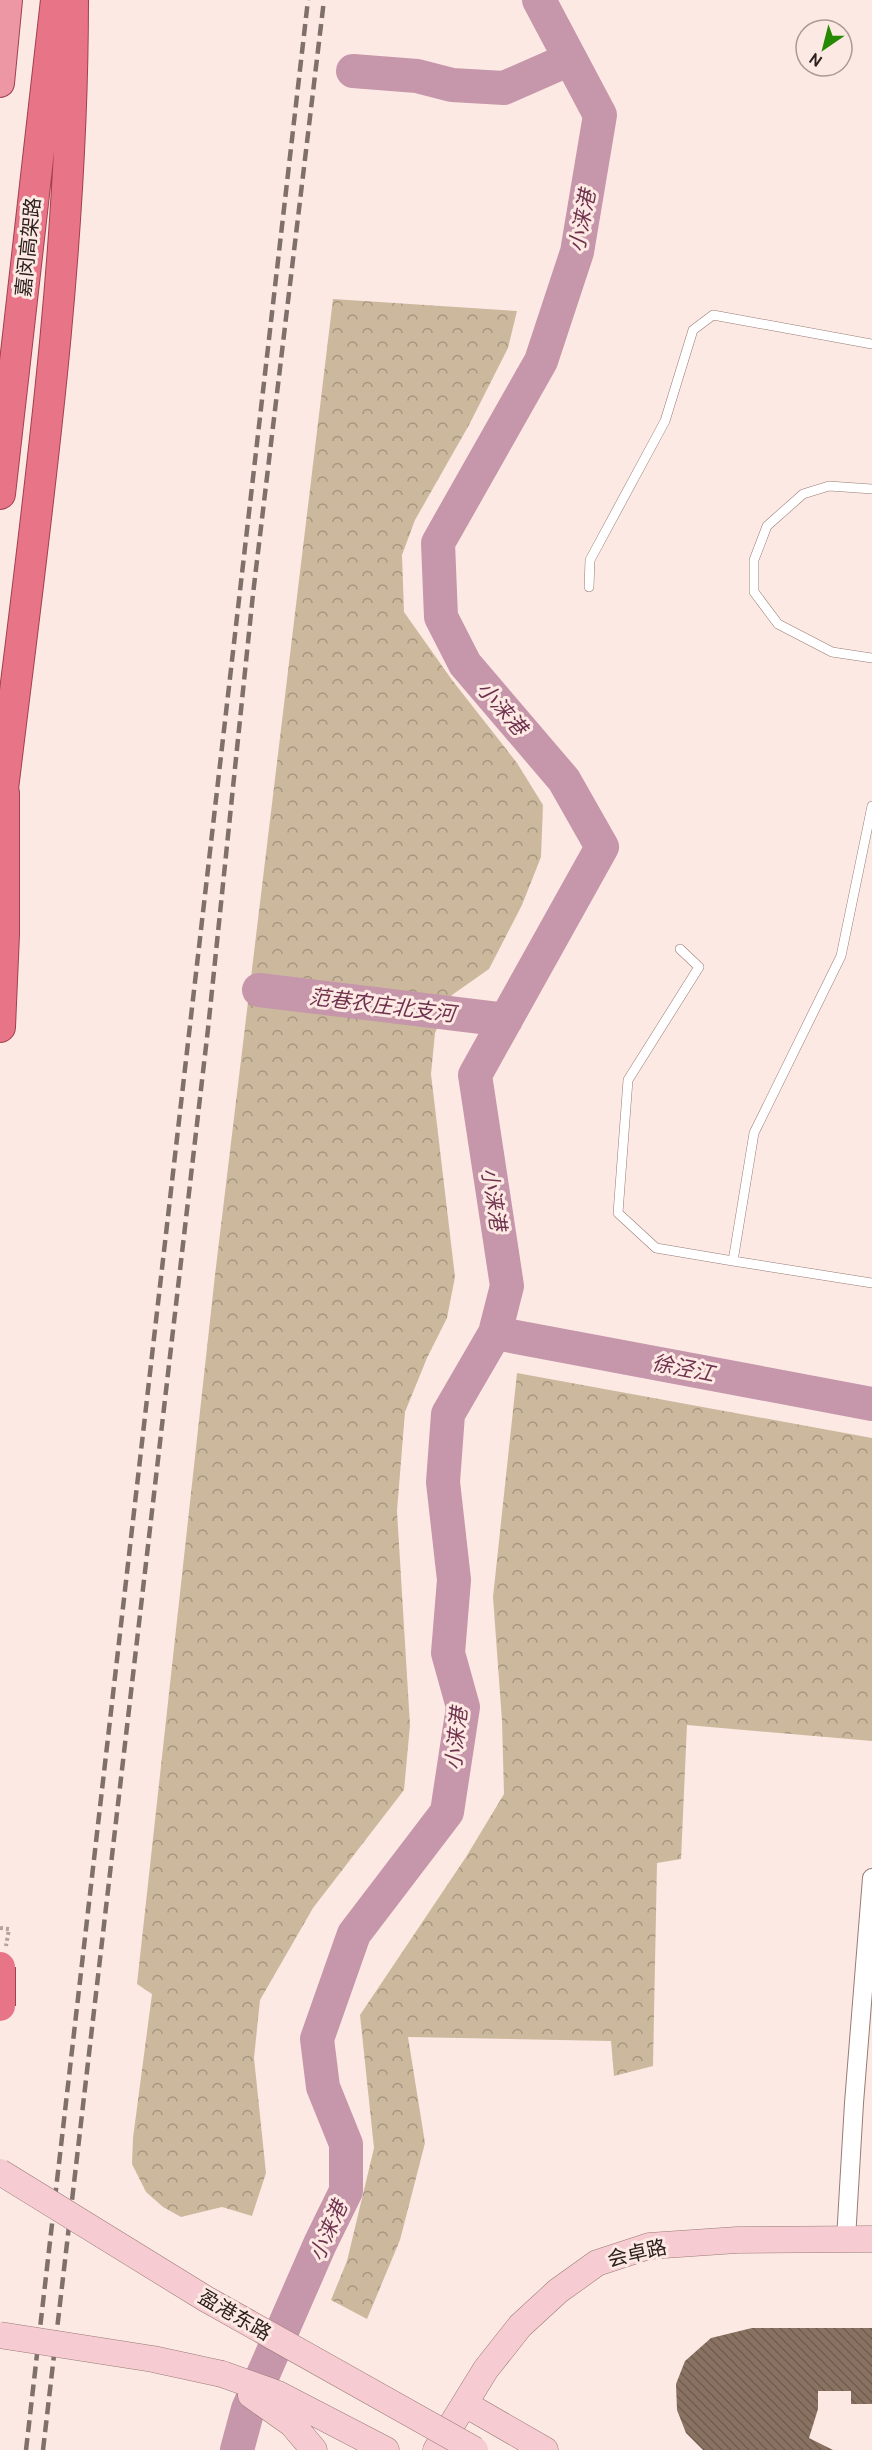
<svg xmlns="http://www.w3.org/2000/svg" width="872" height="2450" font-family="Cabin,'Noto Sans SC',sans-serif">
  <defs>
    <pattern id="park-crowns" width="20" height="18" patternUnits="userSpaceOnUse" patternTransform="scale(1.5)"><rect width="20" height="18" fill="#ccb99d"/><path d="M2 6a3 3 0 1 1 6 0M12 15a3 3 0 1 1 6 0" fill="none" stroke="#a6967f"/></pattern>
    <pattern id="building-back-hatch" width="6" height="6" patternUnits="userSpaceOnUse" patternTransform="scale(1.5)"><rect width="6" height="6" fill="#8a7262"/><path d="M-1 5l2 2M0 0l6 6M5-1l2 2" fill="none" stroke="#715d50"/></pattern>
  </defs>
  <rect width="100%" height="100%" fill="#fde9e4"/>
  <path fill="url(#park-crowns)" d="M 333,299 L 517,311 L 508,348 L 469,425 L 415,520 L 402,555 L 404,612 L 452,680 L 517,763 L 543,805 L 541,857 L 522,905 L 489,969 L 452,995 L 435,1033 L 431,1074 L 455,1277 L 447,1318 L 427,1358 L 405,1412 L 397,1511 L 410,1725 L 404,1790 L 313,1908 L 260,2000 L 254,2058 L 266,2173 L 252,2216 L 222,2207 L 181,2217 L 163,2207 L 146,2192 L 132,2164 L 133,2138 L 152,1994 L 137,1984 L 215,1275 Z
    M 517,1373 L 872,1438 L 872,1741 L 687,1725 L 681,1859 L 657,1863 L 653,2066 L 614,2076 L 611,2041 L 408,2037 L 425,2143 L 400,2240 L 367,2319 L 331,2300 L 347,2261 L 374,2148 L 360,2015 L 466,1857 L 504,1794 L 502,1721 L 493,1597 Z"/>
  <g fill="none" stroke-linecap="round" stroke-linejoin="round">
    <path stroke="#c696aa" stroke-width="34" d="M 353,71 L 417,76 L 452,85 L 504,88 L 570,59
      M 259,990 L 506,1020
      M 495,1333 L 872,1404
      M 237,2450 L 248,2409 L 320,2244 L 346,2191 L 346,2144 L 323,2087 L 317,2039 L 354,1934 L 447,1812 L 463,1707 L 448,1653 L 454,1580 L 443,1482 L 448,1414 L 495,1333 L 507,1286 L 475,1075 L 602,847 L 564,780 L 465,664 L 441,617 L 438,543 L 541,361 L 577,252 L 600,115 L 539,0"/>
  </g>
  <path fill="url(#building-back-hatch)" d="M 752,2328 L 872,2328 L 872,2404 L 851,2404 L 851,2391 L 818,2391 L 818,2409 L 809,2438 L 833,2450 L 703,2450 L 686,2433 L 677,2410 L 676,2384 L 685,2361 L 711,2338 Z"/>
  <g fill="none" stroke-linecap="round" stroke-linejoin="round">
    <defs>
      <path id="service" d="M 872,489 L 829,486 L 803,494 L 767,526 L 754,560 L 754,592 L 778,624 L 832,652 L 872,658
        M 589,587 L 590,560 L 665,421 L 693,330 L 713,315 L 872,344
        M 680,949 L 699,967 L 628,1080 L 618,1213 L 656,1248 L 733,1261 L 754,1133 L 841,956 L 872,806
        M 733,1261 L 872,1283"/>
      <path id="minor" d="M 846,2239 L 854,2103 L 872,1878"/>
      <path id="secondary" d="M 222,2374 L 278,2394 L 386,2450
        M 251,2395 L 292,2424 L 314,2450
        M 465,2404 L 545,2450
        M 436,2450 L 486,2369 L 520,2326 L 558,2291 L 597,2263 L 649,2246 L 737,2240 L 872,2239"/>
      <path id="primary" d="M 0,83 L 8,0"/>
      <path id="trunk" d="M 0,494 L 56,0
        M 0,814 C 32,544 73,272 73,0
        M 0,1027 L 4,934 L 4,793"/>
    </defs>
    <use href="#service" stroke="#987b73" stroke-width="10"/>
    <use href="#minor" stroke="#987b73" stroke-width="20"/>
    <use href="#secondary" stroke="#987b73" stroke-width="27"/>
    <use href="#primary" stroke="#a2404f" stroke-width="30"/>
    <use href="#trunk" stroke="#a2404f" stroke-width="32"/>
    <path stroke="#b3a29d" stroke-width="4" stroke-dasharray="3 3" stroke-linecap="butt" d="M 0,1928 L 9,1929 L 6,1946"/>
    <use href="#service" stroke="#fff" stroke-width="9"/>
    <use href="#minor" stroke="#fff" stroke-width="18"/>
    <use href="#secondary" stroke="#f6cbd2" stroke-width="26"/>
    <use href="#primary" stroke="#ed97a5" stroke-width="28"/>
    <use href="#trunk" stroke="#e77487" stroke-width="30"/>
    <path stroke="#7f706c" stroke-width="4.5" stroke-dasharray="12 6" stroke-linecap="butt" d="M 26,2450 L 308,0
      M 43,2450 L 208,1029 L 253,594 L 324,0"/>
    <defs>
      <path id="secondary-bridge" d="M 0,2172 L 206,2299 L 475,2450
        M 0,2335 L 153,2359 L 222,2374"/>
      <path id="trunk-bridge" d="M 0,1967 L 0,2006"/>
    </defs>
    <use href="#secondary-bridge" stroke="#987b73" stroke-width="27" stroke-linecap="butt"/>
    <use href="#trunk-bridge" stroke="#a2404f" stroke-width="32" stroke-linecap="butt"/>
    <use href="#secondary-bridge" stroke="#f6cbd2" stroke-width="26"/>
    <use href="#trunk-bridge" stroke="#e77487" stroke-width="30"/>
  </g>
  <g text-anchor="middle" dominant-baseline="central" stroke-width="6" stroke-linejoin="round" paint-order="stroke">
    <g font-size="20" fill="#2d211e" stroke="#fde9e4">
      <text transform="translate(28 247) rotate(-84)">嘉闵高架路</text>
      <text transform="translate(637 2253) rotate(-13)">会卓路</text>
      <text transform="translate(235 2315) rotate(30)">盈港东路</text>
    </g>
    <g font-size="21" font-style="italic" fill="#6f324e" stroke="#fde9e4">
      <text transform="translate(582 221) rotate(-79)">小涞港</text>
      <text transform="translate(502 708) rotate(49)">小涞港</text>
      <text transform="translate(382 1005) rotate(7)">范巷农庄北支河</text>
      <text transform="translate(494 1199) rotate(81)">小涞港</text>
      <text transform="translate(683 1368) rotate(11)">徐泾江</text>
      <text transform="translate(456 1739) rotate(-84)">小涞港</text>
      <text transform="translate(328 2231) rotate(-66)">小涞港</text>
    </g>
  </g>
  <g transform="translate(824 48) rotate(215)"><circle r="28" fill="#fde9e4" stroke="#aa9995" stroke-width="1.5"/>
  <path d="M0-4.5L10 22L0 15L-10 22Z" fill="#258a01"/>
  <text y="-9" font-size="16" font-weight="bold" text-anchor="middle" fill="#2d211e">N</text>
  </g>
</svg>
